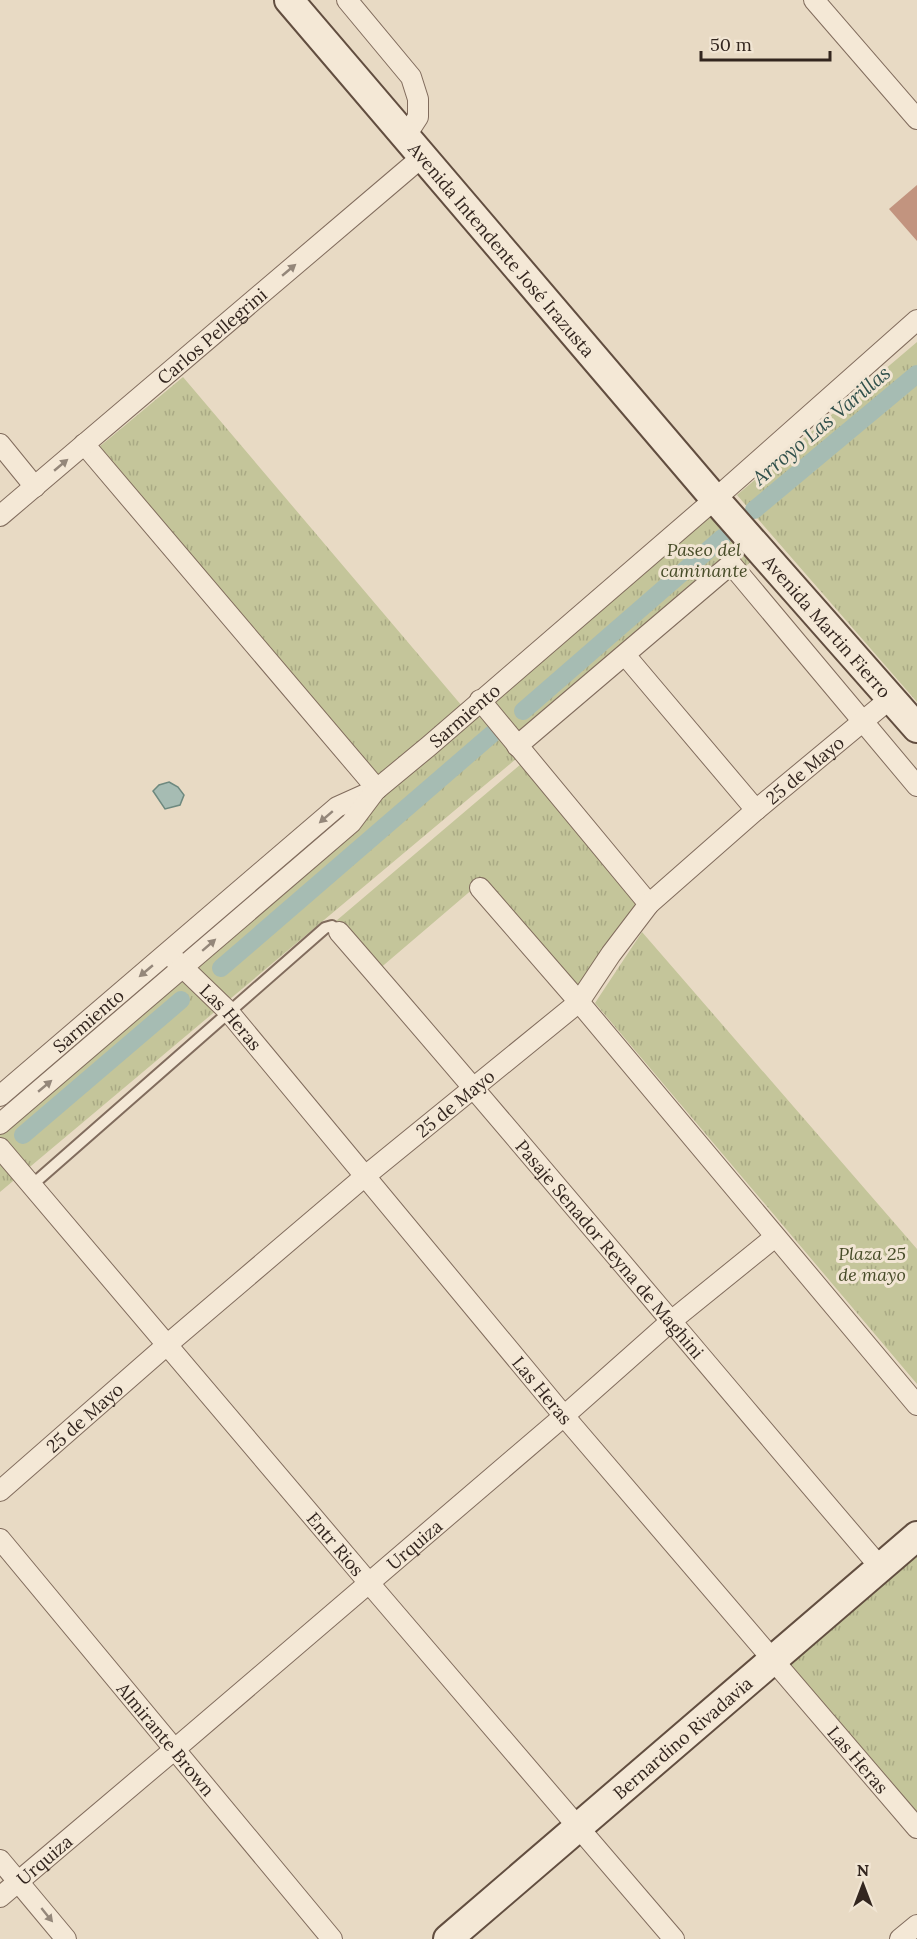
<svg xmlns="http://www.w3.org/2000/svg" width="917" height="1939" font-family="Lora,serif">
  <defs>
    <pattern id="grass-tufts" width="24" height="20" patternUnits="userSpaceOnUse" patternTransform="scale(1.5)"><rect width="24" height="20" fill="#c4c59a"/><path d="M3 7l-1-3M5 7V3M7 7l1-3M15 17l-1-3M17 17v-4M19 17l1-3" fill="none" stroke="#a9a984"/></pattern>
  </defs>
  <rect width="100%" height="100%" fill="#e8dac4"/>
  <path fill="url(#grass-tufts)" d="M 917,342 L 917,702 L 737,495 Z
    M 183,377 L 462,706 L 378,777 L 99,447 Z
    M 711,510 L 753,560 L 0,1192 L 0,1116 Z
    M 521,764 L 638,903 L 578,993 L 481,882 L 378,970 L 336,921 Z
    M 642,932 L 917,1249 L 917,1384 L 595,1003 Z
    M 917,1536 L 917,1829 L 772,1660 Z"/>
  <path fill="#a6bcb3" stroke="#6e897f" stroke-width="1.5" d="M 169,782 L 178,787 L 184,795 L 180,805 L 165,809 L 153,791 L 159,785 Z"/>
  <g fill="none" stroke-linecap="round" stroke-linejoin="round">
    <path stroke="#a6bcb3" stroke-width="18" d="M 754,510 L 917,374
      M 523,711 L 722,538
      M 221,968 L 492,734
      M 23,1135 L 181,1000"/>
  </g>
  <path fill="#c2947f" d="M 917,185 L 917,241 L 889,209 Z"/>
  <g fill="none" stroke-linecap="round" stroke-linejoin="round">
    <defs>
      <path id="lane" d="M 32,1185 L 325,928 L 332,926 L 339,932"/>
      <g id="street">
        <path d="M 347,0 L 411,77 L 418,99 L 418,117 L 405,137"/>
        <path d="M 814,0 L 917,119"/>
        <path d="M 0,444 L 35,487"/>
        <path d="M 84,444 L 377,789"/>
        <path id="s1" d="M 0,516 L 422,157"/>
        <path d="M 625,655 L 756,810"/>
        <path d="M 480,700 L 649,904"/>
        <path d="M 517,746 L 731,564 L 917,786"/>
        <path d="M 480,888 L 579,1002 L 917,1405"/>
        <path id="s2" d="M 339,932 C 522,1142 699,1356 880,1567"/>
        <path id="s3" d="M 168,953 L 228,1011 L 564,1416 L 917,1828"/>
        <path id="s4" d="M 0,1096 L 337,807 L 377,789 L 429,746 L 715,499 L 917,320"/>
        <path d="M 0,1124 L 351,823 L 375,791"/>
        <path id="s5" d="M 0,1148 L 369,1583 L 674,1939"/>
        <path id="s6" d="M 0,1491 L 168,1344 L 364,1177 L 579,1002 L 611,954 L 649,904 L 756,810 L 891,698"/>
        <path id="s7" d="M 0,1539 L 332,1939"/>
        <path d="M 0,1860 L 66,1939"/>
        <path id="s8" d="M 0,1897 L 175,1749 L 564,1416 L 670,1322 L 775,1237"/>
        <path d="M 900,1939 L 917,1925"/>
      </g>
      <g id="secondary">
        <path id="s9" d="M 289,0 L 715,499 L 917,728"/>
        <path id="s10" d="M 448,1939 L 917,1536"/>
      </g>
    </defs>
    <use href="#lane" stroke="#816c5d" stroke-width="14"/>
    <use href="#street" stroke="#816c5d" stroke-width="22"/>
    <use href="#secondary" stroke="#624e40" stroke-width="32"/>
    <use href="#lane" stroke="#f4e8d6" stroke-width="10"/>
    <use href="#street" stroke="#f4e8d6" stroke-width="20"/>
    <use href="#secondary" stroke="#f4e8d6" stroke-width="28"/>
  </g>
  <defs><path id="oneway-solid" d="M-6-.8H1V-3.2L6.5 0L1 3.2V.8H-6Z" transform="scale(1.5)"/></defs>
  <g fill="#94877a">
    <use href="#oneway-solid" transform="translate(289 270) rotate(-40)"/>
    <use href="#oneway-solid" transform="translate(61 465) rotate(-40)"/>
    <use href="#oneway-solid" transform="translate(326 817) rotate(139)"/>
    <use href="#oneway-solid" transform="translate(209 945) rotate(-41)"/>
    <use href="#oneway-solid" transform="translate(146 971) rotate(140)"/>
    <use href="#oneway-solid" transform="translate(45 1086) rotate(-40)"/>
    <use href="#oneway-solid" transform="translate(47 1915) rotate(51)"/>
  </g>
  <g text-anchor="middle" dominant-baseline="central" stroke-width="6" stroke-linejoin="round" paint-order="stroke">
    <g font-size="18" fill="#33261f" stroke="#f1e5d3">
      <text stroke="none"><textPath href="#s9" startOffset="328">Avenida Intendente José Irazusta</textPath></text>
      <text stroke="none"><textPath href="#s1" startOffset="278">Carlos Pellegrini</textPath></text>
      <text stroke="none"><textPath href="#s9" startOffset="826">Avenida Martin Fierro</textPath></text>
      <text stroke="none"><textPath href="#s4" startOffset="602">Sarmiento</textPath></text>
      <text stroke="none"><textPath href="#s6" startOffset="1084">25 de Mayo</textPath></text>
      <text stroke="none"><textPath href="#s3" startOffset="90">Las Heras</textPath></text>
      <text stroke="none"><textPath href="#s4" startOffset="116">Sarmiento</textPath></text>
      <text stroke="none"><textPath href="#s6" startOffset="598">25 de Mayo</textPath></text>
      <text stroke="none"><textPath href="#s2" startOffset="417">Pasaje Senador Reyna de Maghini</textPath></text>
      <text stroke="none"><textPath href="#s3" startOffset="576">Las Heras</textPath></text>
      <text stroke="none"><textPath href="#s6" startOffset="112">25 de Mayo</textPath></text>
      <text stroke="none"><textPath href="#s5" startOffset="519">Entr Rios</textPath></text>
      <text stroke="none"><textPath href="#s8" startOffset="544">Urquiza</textPath></text>
      <text stroke="none"><textPath href="#s10" startOffset="309">Bernardino Rivadavia</textPath></text>
      <text stroke="none"><textPath href="#s7" startOffset="260">Almirante Brown</textPath></text>
      <text stroke="none"><textPath href="#s3" startOffset="1062">Las Heras</textPath></text>
      <text stroke="none"><textPath href="#s8" startOffset="58">Urquiza</textPath></text>
    </g>
    <g font-size="18" font-style="italic" fill="#474c28" stroke="#f1e5d3">
      <text x="704" y="549">Paseo del<tspan x="704" dy="21">caminante</tspan></text>
      <text x="872" y="1253">Plaza 25<tspan x="872" dy="21">de mayo</tspan></text>
    </g>
    <g font-size="20" font-style="italic" fill="#30504b" stroke="#f1e5d3">
      <text transform="translate(821 425) rotate(-40)">Arroyo Las Varillas</text>
    </g>
  </g>
  <g transform="translate(863 1885)" stroke="#f1e5d3" stroke-width="4.5" paint-order="stroke">
  <path d="M0-4.5L10 22L0 15L-10 22Z" fill="#33261f"/>
  <text y="-9" font-size="16" font-weight="bold" text-anchor="middle" fill="#33261f">N</text>
  </g>
  <path d="M701 51v9h129v-9" fill="none" stroke="#33261f" stroke-width="3"/>
  <text x="710" y="51" font-size="18" fill="#33261f" stroke="#f1e5d3" stroke-width="4.5" paint-order="stroke">50 m</text>
</svg>
